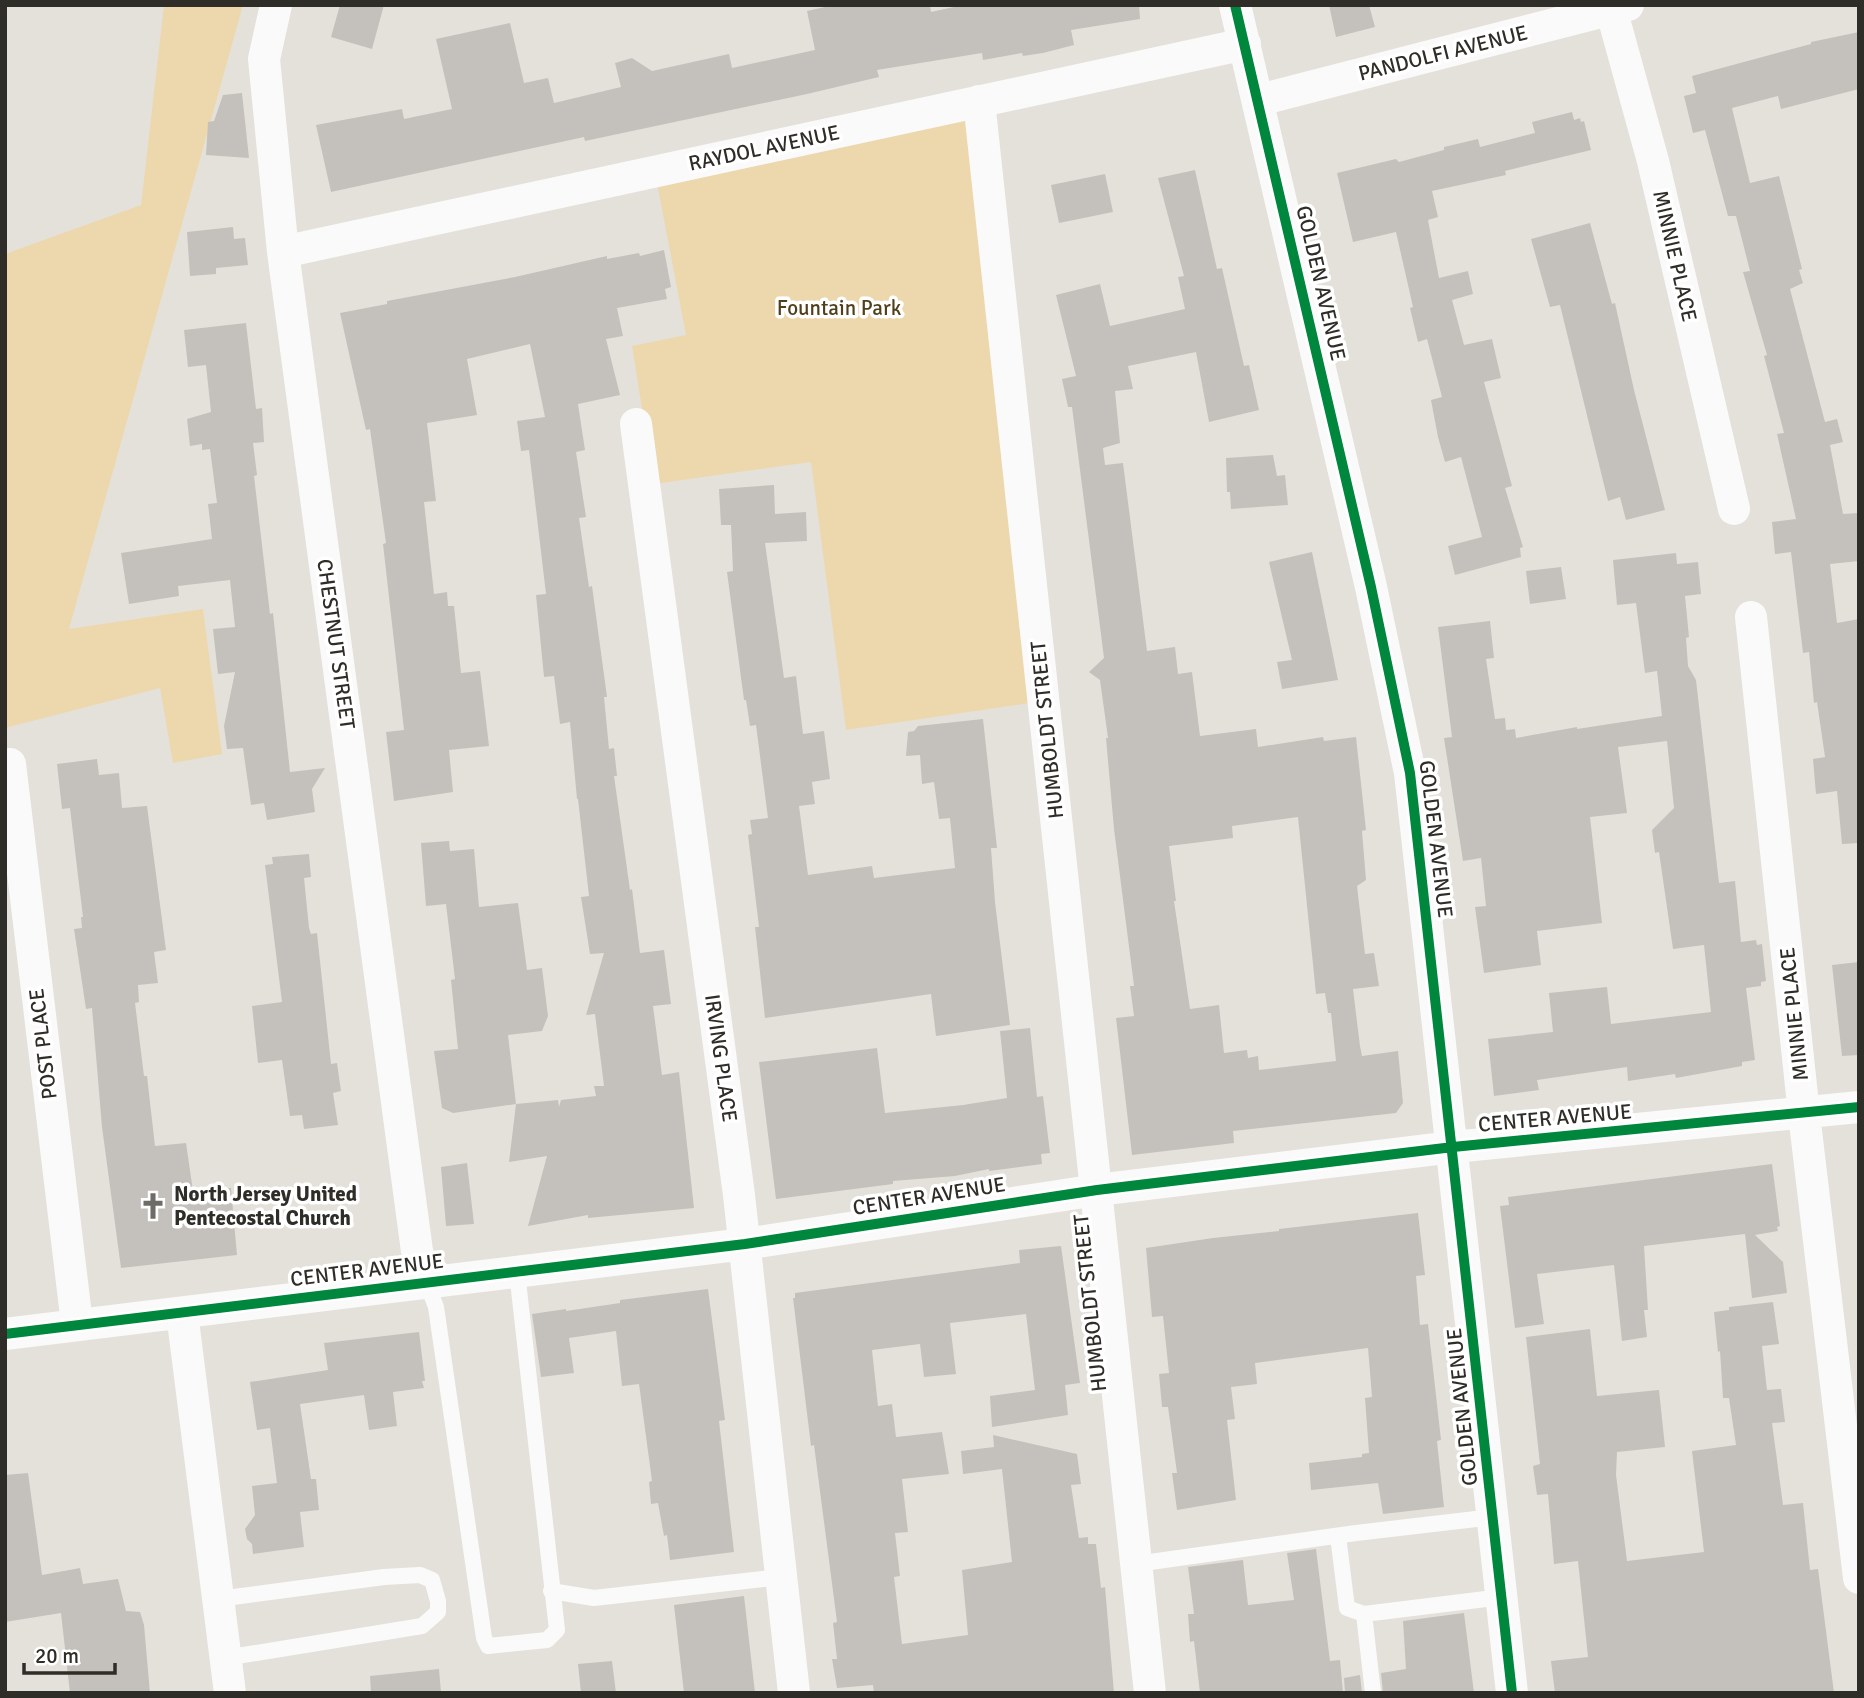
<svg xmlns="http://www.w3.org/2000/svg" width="1864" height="1698" font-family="Signika,sans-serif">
  <rect width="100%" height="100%" fill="#e4e1db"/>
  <path fill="#edd8ad" d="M 164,5 L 243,5 L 69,629 L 203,609 L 222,754 L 173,763 L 160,688 L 5,728 L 5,254 L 141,205 Z
    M 973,114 L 1044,701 L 846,730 L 811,462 L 654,484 L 632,346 L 686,335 L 657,183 Z"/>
  <path fill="#c4c1bd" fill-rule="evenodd" d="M 340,5 L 384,5 L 372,49 L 331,37 Z
    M 834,5 L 930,5 L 931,12 L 963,5 L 1139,5 L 1140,19 L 1071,30 L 1074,45 L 1043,53 L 1023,56 L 1022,53 L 983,60 L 982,53 L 877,70 L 879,77 L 807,94 L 585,141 L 584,137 L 331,192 L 316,125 L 402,109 L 404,119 L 452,109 L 436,39 L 510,23 L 524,83 L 548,78 L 554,103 L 621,87 L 615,63 L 632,58 L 652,71 L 729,54 L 732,68 L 815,50 L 807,11 Z
    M 1329,5 L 1369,5 L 1375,27 L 1336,37 Z
    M 1859,32 L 1859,89 L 1781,109 L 1778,96 L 1732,108 L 1750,183 L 1779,176 L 1802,269 L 1799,270 L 1803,283 L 1790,289 L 1825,422 L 1837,419 L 1843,442 L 1830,445 L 1843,514 L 1859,513 L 1859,561 L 1830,564 L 1837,623 L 1859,619 L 1859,843 L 1842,844 L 1837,791 L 1816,794 L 1813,759 L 1825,757 L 1817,702 L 1814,703 L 1809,652 L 1803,653 L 1791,552 L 1775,554 L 1772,522 L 1796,519 L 1777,434 L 1784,433 L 1764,356 L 1767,355 L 1743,272 L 1750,271 L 1736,216 L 1728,216 L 1705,130 L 1693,133 L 1684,96 L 1696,93 L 1692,76 L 1811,44 L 1811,42 Z
    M 242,93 L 249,158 L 206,155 L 208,122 L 214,121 L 223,95 Z
    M 1572,112 L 1574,120 L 1580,118 L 1581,122 L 1584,121 L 1591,150 L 1505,171 L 1506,175 L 1432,191 L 1438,217 L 1428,220 L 1439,278 L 1468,271 L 1473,294 L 1452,300 L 1464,345 L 1492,339 L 1501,378 L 1484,382 L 1512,486 L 1505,488 L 1523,547 L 1520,548 L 1521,557 L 1455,575 L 1448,546 L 1482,537 L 1461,457 L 1445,462 L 1438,437 L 1431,400 L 1442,397 L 1427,339 L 1418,342 L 1410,308 L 1413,307 L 1396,232 L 1353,242 L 1337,173 L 1396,159 L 1399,162 L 1444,150 L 1444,147 L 1478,139 L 1480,147 L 1535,133 L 1532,122 Z
    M 1195,170 L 1217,269 L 1222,268 L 1244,366 L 1249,365 L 1259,410 L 1209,422 L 1196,352 L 1128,366 L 1133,389 L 1115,391 L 1120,443 L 1103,448 L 1105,465 L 1123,463 L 1147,651 L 1175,647 L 1178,674 L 1192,672 L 1200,736 L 1256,729 L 1258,747 L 1323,737 L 1324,741 L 1356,737 L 1366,830 L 1362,831 L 1366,880 L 1357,886 L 1365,954 L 1374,953 L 1379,986 L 1353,989 L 1360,1046 L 1362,1056 L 1398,1051 L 1403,1103 L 1396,1113 L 1233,1131 L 1234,1143 L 1132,1155 L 1116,1018 L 1134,1016 L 1130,986 L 1134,986 L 1114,829 L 1106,738 L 1108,738 L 1100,680 L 1089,672 L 1104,658 L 1072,407 L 1068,407 L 1062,379 L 1076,376 L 1056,295 L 1100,284 L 1110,326 L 1185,309 L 1178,277 L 1184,276 L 1158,178 ZM 1298,817 L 1316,994 L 1325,993 L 1328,1013 L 1331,1013 L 1336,1061 L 1259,1070 L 1258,1056 L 1248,1058 L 1247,1050 L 1224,1053 L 1219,1005 L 1190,1009 L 1174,901 L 1176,901 L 1169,846 L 1233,838 L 1232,826 Z
    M 1105,174 L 1113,212 L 1059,223 L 1051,185 Z
    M 1590,223 L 1612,304 L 1615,303 L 1634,390 L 1665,510 L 1626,520 L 1620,497 L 1608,501 L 1560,305 L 1550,307 L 1531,239 Z
    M 233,227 L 234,239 L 245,238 L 248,265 L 216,268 L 216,274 L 190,276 L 187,232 Z
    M 664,250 L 671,287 L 665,289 L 667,299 L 617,308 L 623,336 L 606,339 L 620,395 L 578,404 L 585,450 L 576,452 L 586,517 L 579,518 L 589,587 L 592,586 L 607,697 L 604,697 L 609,749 L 614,748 L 617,776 L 614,776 L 630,890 L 632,889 L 640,953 L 664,950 L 671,1004 L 653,1006 L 662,1075 L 679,1072 L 694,1208 L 588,1218 L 588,1215 L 528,1226 L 547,1156 L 509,1162 L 516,1104 L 558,1100 L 559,1107 L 561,1100 L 596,1096 L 594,1086 L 604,1086 L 595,1014 L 586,1015 L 604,953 L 590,954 L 581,897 L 589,896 L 578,799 L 577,799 L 570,722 L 560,724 L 554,676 L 544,677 L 536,595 L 546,594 L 529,450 L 521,451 L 517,421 L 545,417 L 530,344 L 467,359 L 477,415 L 427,423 L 436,501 L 424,502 L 434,594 L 447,592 L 448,606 L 454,606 L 461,673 L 480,671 L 489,746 L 449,750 L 453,792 L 394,801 L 386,732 L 404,730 L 383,544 L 386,543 L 370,429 L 366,430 L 340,313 L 387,304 L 387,301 L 515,277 L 607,256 L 607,259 L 639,253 L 640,256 Z
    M 246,323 L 256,409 L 262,408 L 264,442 L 253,443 L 257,475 L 254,476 L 270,614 L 273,613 L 290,772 L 325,768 L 312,789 L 315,812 L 267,820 L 264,803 L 251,805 L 243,748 L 227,749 L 224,726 L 235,672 L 218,674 L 213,629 L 235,627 L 230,580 L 178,586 L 179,596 L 129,604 L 121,553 L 212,539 L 208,504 L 217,503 L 210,449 L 202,450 L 202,444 L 190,446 L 187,419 L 211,412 L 206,365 L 188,367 L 184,330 Z
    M 1273,455 L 1277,476 L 1285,475 L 1288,505 L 1231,509 L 1230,492 L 1227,492 L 1226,458 Z
    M 774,485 L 775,514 L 806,512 L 807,541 L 765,543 L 784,678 L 796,676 L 803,734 L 824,731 L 830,779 L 812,782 L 815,804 L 799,806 L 808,875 L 872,866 L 874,878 L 955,868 L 950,818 L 939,819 L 934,782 L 922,784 L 920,755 L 906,756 L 908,732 L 914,731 L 918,726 L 983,719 L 997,848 L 991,848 L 995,902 L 1010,1025 L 936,1036 L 931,994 L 765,1018 L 755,927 L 759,927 L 748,835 L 752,834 L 750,820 L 768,818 L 756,725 L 750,726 L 746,700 L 744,700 L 727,572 L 733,571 L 731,525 L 721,525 L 719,489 Z
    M 1312,552 L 1338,680 L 1282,689 L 1277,662 L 1292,660 L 1269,562 Z
    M 1676,553 L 1677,564 L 1698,562 L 1701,594 L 1685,596 L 1689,637 L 1686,638 L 1688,666 L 1696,680 L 1719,883 L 1735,881 L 1741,942 L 1756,940 L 1757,945 L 1762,944 L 1766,981 L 1761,982 L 1761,986 L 1746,988 L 1755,1060 L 1742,1062 L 1742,1066 L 1676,1078 L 1675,1074 L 1628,1081 L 1627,1067 L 1537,1080 L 1539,1090 L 1494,1096 L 1488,1039 L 1553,1032 L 1549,993 L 1607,987 L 1611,1024 L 1711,1012 L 1704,945 L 1673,949 L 1659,852 L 1655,853 L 1652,830 L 1674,808 L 1667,741 L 1618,747 L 1627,813 L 1590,817 L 1602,923 L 1537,931 L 1541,965 L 1484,973 L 1475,907 L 1486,906 L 1481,858 L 1463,861 L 1444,738 L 1452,737 L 1438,627 L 1490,621 L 1494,658 L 1486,659 L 1495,719 L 1505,718 L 1506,730 L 1515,729 L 1516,738 L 1577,727 L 1577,729 L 1662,716 L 1657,671 L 1645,673 L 1636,603 L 1617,605 L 1613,560 Z
    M 1561,567 L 1566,599 L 1530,604 L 1526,571 Z
    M 97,759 L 99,775 L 119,773 L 122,808 L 147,806 L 166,950 L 154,952 L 158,983 L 138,985 L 139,1002 L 135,1003 L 144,1076 L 147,1076 L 155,1146 L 186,1143 L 193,1191 L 231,1188 L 237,1255 L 121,1268 L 102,1127 L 92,1008 L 86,1009 L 74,929 L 82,928 L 81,917 L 83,917 L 76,859 L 70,808 L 62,809 L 57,764 Z
    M 449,841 L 450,851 L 474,849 L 479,907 L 518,903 L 527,970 L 542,968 L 548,1016 L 542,1031 L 508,1035 L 516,1104 L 453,1113 L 442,1108 L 434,1051 L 458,1049 L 451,980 L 455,979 L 446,904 L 426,906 L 421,843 Z
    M 309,854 L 311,877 L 304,878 L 309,928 L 311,934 L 317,933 L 331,1064 L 337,1063 L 341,1091 L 333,1093 L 338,1125 L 304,1129 L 302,1115 L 290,1116 L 282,1060 L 258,1063 L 252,1006 L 282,1002 L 265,865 L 273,864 L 272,857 Z
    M 1859,962 L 1859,1055 L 1842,1056 L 1832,965 Z
    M 1030,1028 L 1037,1097 L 1043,1096 L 1050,1153 L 1041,1154 L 1042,1164 L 989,1171 L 989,1169 L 955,1176 L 893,1181 L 893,1184 L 776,1199 L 759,1062 L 877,1048 L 885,1113 L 963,1105 L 1007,1098 L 1000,1031 Z
    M 467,1163 L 474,1224 L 446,1226 L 441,1167 Z
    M 1772,1164 L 1780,1226 L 1777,1227 L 1778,1231 L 1755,1235 L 1783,1262 L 1787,1293 L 1752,1298 L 1745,1234 L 1644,1246 L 1648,1310 L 1644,1310 L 1647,1337 L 1622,1341 L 1614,1265 L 1537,1274 L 1544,1324 L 1515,1328 L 1500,1206 L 1509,1205 L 1508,1197 Z
    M 1418,1213 L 1425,1275 L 1416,1276 L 1420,1325 L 1428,1324 L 1441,1440 L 1437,1441 L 1444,1507 L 1383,1514 L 1378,1483 L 1311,1490 L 1309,1463 L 1362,1457 L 1362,1454 L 1369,1453 L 1365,1398 L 1372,1397 L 1368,1348 L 1255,1363 L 1257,1384 L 1231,1387 L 1235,1419 L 1227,1420 L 1236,1500 L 1177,1510 L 1172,1473 L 1177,1473 L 1168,1407 L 1162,1407 L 1159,1374 L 1169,1373 L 1163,1316 L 1152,1317 L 1146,1248 L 1213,1238 L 1279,1231 L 1279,1229 Z
    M 1061,1246 L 1080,1383 L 1065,1385 L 1068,1415 L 992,1427 L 990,1396 L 1035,1390 L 1026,1314 L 950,1323 L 956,1374 L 924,1377 L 920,1344 L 872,1350 L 878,1406 L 892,1404 L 896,1437 L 942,1432 L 949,1474 L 902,1479 L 908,1532 L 895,1533 L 900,1576 L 894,1577 L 902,1644 L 968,1635 L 962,1570 L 1012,1562 L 1002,1469 L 963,1474 L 961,1451 L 994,1447 L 993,1435 L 1077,1454 L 1081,1484 L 1071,1485 L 1079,1538 L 1088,1537 L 1088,1544 L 1096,1544 L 1101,1588 L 1105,1587 L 1114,1693 L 874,1693 L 873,1685 L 837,1688 L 832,1659 L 837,1659 L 833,1623 L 837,1622 L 814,1445 L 811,1446 L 793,1298 L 795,1298 L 795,1293 L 1020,1263 L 1019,1250 Z
    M 708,1289 L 725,1420 L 719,1421 L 734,1552 L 670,1560 L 667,1535 L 664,1536 L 658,1503 L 651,1504 L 649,1482 L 652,1481 L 639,1384 L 622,1386 L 616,1331 L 569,1338 L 574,1373 L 541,1377 L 532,1314 L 566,1309 L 566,1311 L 620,1303 L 620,1300 Z
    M 1773,1302 L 1779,1344 L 1762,1346 L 1767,1390 L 1781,1389 L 1785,1422 L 1772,1423 L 1783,1505 L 1803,1503 L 1810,1570 L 1818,1569 L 1834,1693 L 1555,1693 L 1551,1661 L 1588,1657 L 1578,1561 L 1554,1564 L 1548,1494 L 1537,1495 L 1533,1466 L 1540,1464 L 1526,1337 L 1590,1329 L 1597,1396 L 1659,1390 L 1665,1447 L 1617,1452 L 1616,1475 L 1627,1561 L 1704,1552 L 1692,1451 L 1736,1445 L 1729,1398 L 1723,1398 L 1720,1351 L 1718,1352 L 1714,1312 L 1729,1310 L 1729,1307 Z
    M 419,1332 L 425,1381 L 422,1381 L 424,1388 L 393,1392 L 397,1426 L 369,1430 L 364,1395 L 300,1404 L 311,1479 L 316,1479 L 319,1510 L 300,1512 L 304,1547 L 253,1554 L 252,1544 L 247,1539 L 245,1529 L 255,1515 L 252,1486 L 277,1483 L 270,1428 L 257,1430 L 250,1382 L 328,1370 L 324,1343 Z
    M 28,1473 L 42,1575 L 80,1568 L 83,1584 L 118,1579 L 126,1611 L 140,1612 L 144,1625 L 150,1693 L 70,1693 L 61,1613 L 5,1622 L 5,1475 Z
    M 1316,1549 L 1330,1661 L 1340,1660 L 1343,1693 L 1200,1693 L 1194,1641 L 1190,1642 L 1188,1614 L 1194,1614 L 1188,1567 L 1243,1560 L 1248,1605 L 1294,1600 L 1287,1553 Z
    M 744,1596 L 755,1693 L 684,1693 L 674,1605 Z
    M 1464,1613 L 1474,1693 L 1383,1693 L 1381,1673 L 1406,1669 L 1403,1621 Z
    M 612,1661 L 616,1693 L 581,1693 L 578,1664 Z
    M 439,1669 L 441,1693 L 371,1693 L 370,1676 Z
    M 1360,1675 L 1362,1693 L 1345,1693 L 1344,1678 Z"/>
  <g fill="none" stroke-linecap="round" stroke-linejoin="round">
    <path stroke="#fbfafa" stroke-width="16" d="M 426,1281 L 436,1307 L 484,1638 L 488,1646 L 547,1640 L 557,1630 L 517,1272
      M 1338,1536 L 1347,1608 L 1364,1614 L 1502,1597
      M 1136,1564 L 1356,1533 L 1493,1517
      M 551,1591 L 594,1598 L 781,1577
      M 218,1599 L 384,1577 L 420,1575 L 432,1580 L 438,1601 L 438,1612 L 422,1626 L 225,1658
      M 1364,1614 L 1373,1693"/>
    <path stroke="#fbfafa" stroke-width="32" d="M 276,5 L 264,59 L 283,252 L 417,1251 L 426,1281
      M 1235,5 L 1371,587 L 1410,773 L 1512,1693
      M 1610,5 L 1653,161 L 1734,509
      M 1259,100 L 1628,5
      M 979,101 L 1150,1693
      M 283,252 L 1245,44
      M 636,424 L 739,1195 L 794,1693
      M 1751,617 L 1804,1114 L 1859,1578
      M 10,764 L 77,1324
      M 182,1313 L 230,1693
      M 5,1334 L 745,1244 L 1097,1190 L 1453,1147 L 1859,1107"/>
    <defs>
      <path id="cycleway" d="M 1235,5 L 1371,587 L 1410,773 L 1512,1693
        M 5,1334 L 745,1244 L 1097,1190 L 1453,1147 L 1859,1107"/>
    </defs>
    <use href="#cycleway" stroke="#fff" stroke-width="15"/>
    <use href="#cycleway" stroke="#00873e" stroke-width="10"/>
  </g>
  <defs>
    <symbol id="church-bare" viewBox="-9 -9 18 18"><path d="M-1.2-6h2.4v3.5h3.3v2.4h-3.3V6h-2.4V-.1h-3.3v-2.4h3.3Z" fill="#6e6c67" stroke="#fff" stroke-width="2.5" paint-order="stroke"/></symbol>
  </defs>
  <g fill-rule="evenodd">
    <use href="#church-bare" x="134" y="1187" width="38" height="38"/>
  </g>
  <g text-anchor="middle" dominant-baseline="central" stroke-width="7" stroke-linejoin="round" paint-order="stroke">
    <g font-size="21" fill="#2f2d28" stroke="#fff">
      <text transform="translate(1443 53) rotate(-14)">PANDOLFI AVENUE</text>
      <text transform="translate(764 148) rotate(-12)">RAYDOL AVENUE</text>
      <text transform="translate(1675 256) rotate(77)">MINNIE PLACE</text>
      <text transform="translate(1321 283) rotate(77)">GOLDEN AVENUE</text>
      <text transform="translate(336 644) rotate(82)">CHESTNUT STREET</text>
      <text transform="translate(1047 730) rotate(-96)">HUMBOLDT STREET</text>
      <text transform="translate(1436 839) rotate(83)">GOLDEN AVENUE</text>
      <text transform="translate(1794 1014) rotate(-96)">MINNIE PLACE</text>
      <text transform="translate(43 1044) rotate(-97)">POST PLACE</text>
      <text transform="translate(721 1058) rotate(82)">IRVING PLACE</text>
      <text transform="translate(1555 1118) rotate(-5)">CENTER AVENUE</text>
      <text transform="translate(929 1196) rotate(-9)">CENTER AVENUE</text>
      <text transform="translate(367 1270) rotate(-7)">CENTER AVENUE</text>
      <text transform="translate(1090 1303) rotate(-96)">HUMBOLDT STREET</text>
      <text transform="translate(1462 1407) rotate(-96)">GOLDEN AVENUE</text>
    </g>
    <g font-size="21" fill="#503f1b" stroke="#fff">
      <text x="839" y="308">Fountain Park</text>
    </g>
    <g font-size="21" font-weight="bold" fill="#2f2d28" stroke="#fff" text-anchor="start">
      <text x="174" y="1194">North Jersey United<tspan x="174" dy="24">Pentecostal Church</tspan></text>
    </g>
  </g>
  <rect width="1864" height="1698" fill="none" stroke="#2f2d28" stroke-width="14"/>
  <path d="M24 1663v10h91v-10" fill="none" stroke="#2f2d28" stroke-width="3.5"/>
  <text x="35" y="1663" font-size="21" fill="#2f2d28" stroke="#ffffff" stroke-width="5" paint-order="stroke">20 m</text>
</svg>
